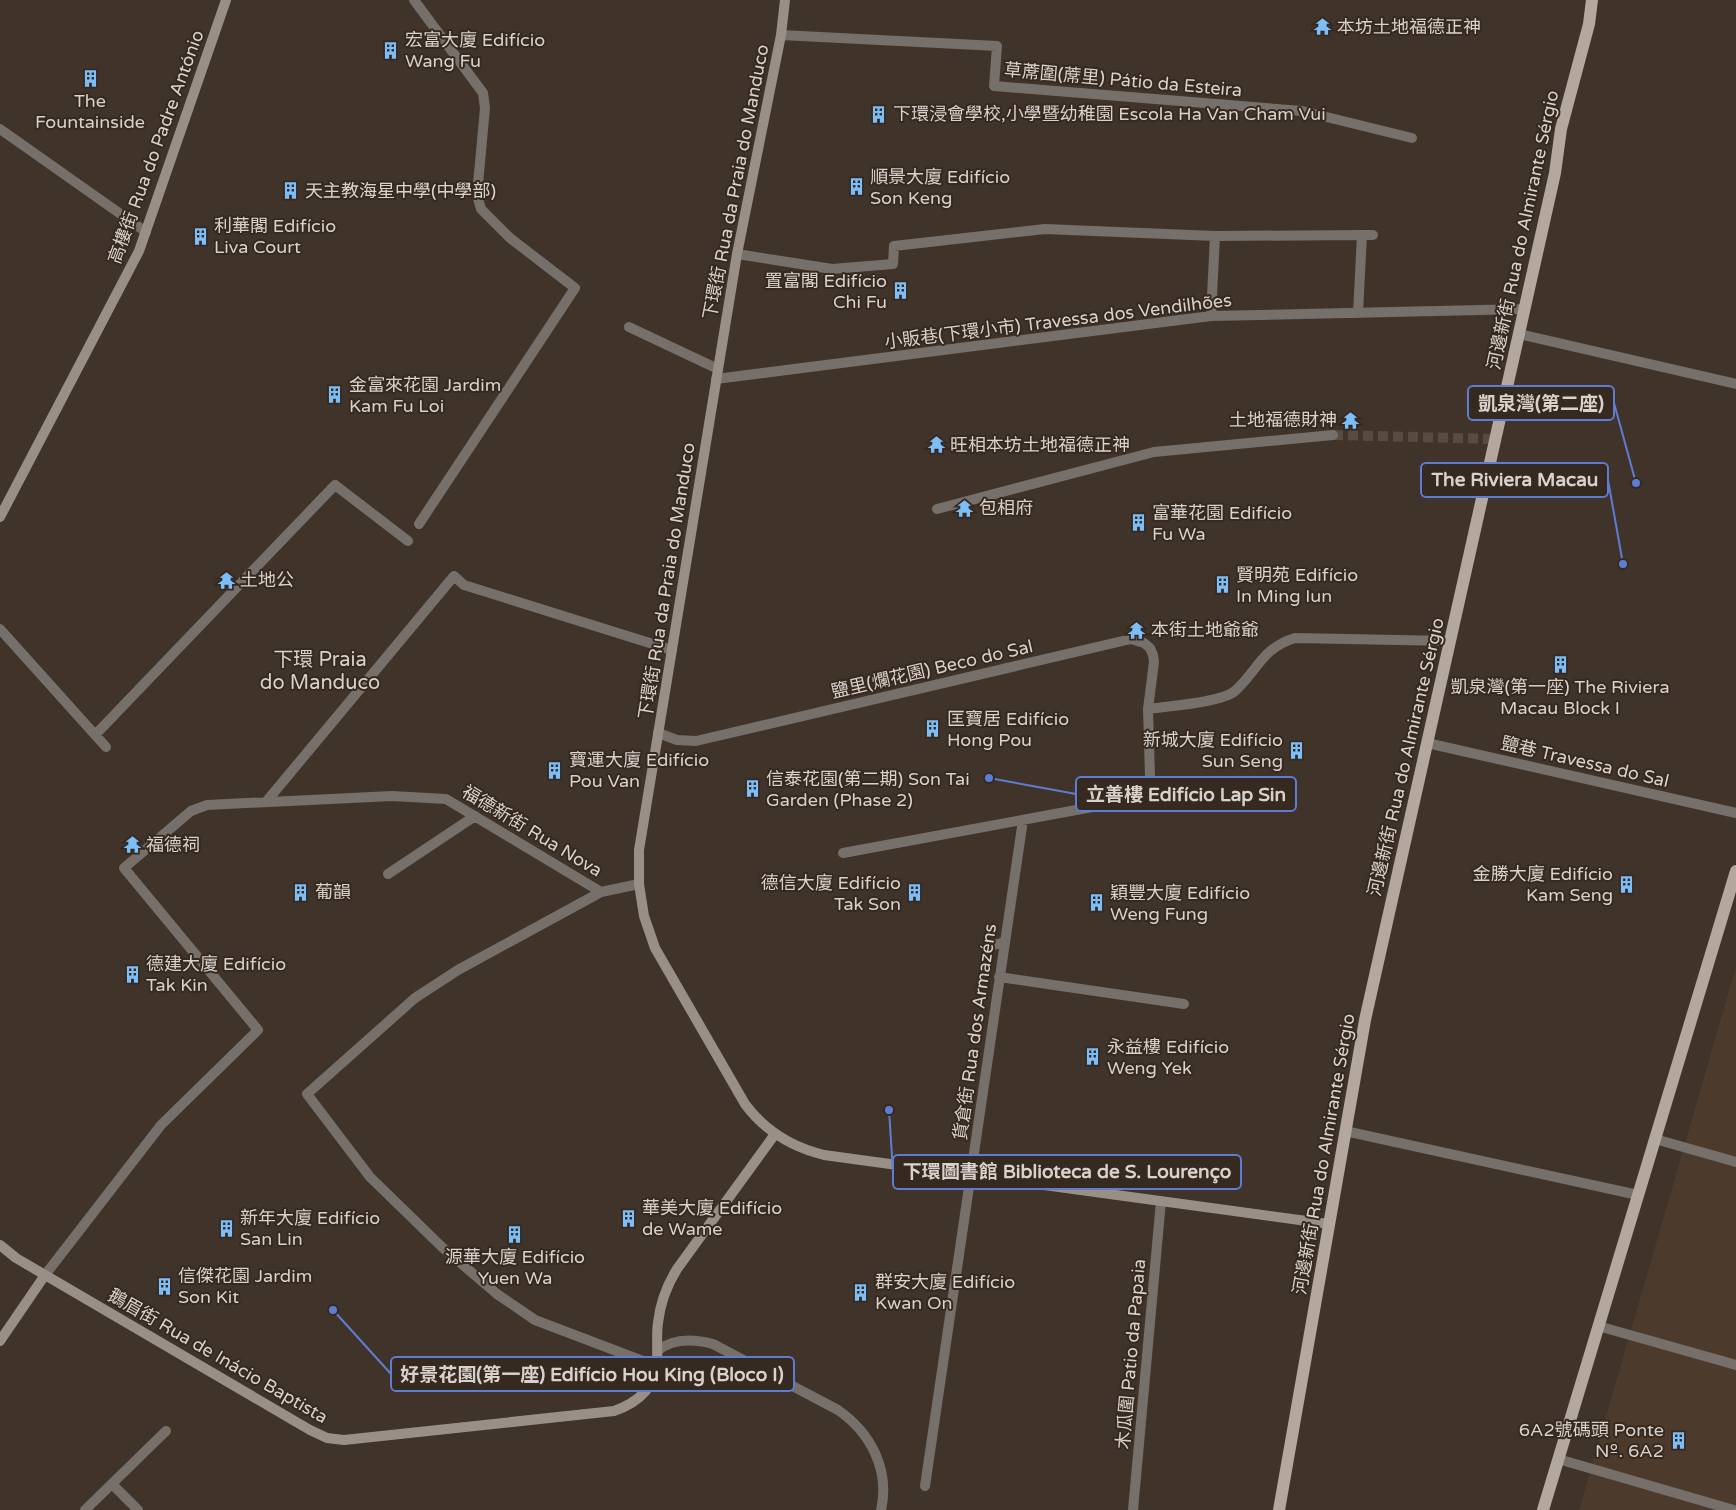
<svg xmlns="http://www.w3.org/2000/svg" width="1736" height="1510" font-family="'Varela Round','Noto Sans SC',sans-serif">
  <rect width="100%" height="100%" fill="#40332a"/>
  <path fill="#4c3a2c" d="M 1736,967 L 1736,1510 L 1579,1510 Z"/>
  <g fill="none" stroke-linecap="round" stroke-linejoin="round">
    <path stroke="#574b42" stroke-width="10" stroke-dasharray="10 5" stroke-linecap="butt" d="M 1333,435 L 1495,439"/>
    <path stroke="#766f6a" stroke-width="10" d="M 990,946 L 1005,942
      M 1655,1139 L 1736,1162
      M 1598,1326 L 1736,1365
      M 1558,1459 L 1734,1510"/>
    <path stroke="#766f6a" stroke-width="10" d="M 414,0 L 483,93 L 485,108 L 477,195 L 481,209 L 510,238 L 575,288 L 419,524
      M 781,35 L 997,46 L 994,86 L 1302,111 L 1412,138
      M 0,129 L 146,232
      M 1362,235 L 1373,235
      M 737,254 L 832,269 L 893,264 L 894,246 L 1045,229 L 1215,236
      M 1211,316 L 1215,236 L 1362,235 L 1358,313
      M 629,327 L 718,369
      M 1519,334 L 1736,384
      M 716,379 L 1211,316 L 1525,309
      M 937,509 L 1154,452 L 1333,435
      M 0,629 L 106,747
      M 1148,709 C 1168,706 1220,703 1235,691 C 1258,670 1262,648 1295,638 L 1450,641
      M 658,733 L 677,740 L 696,741 L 1131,639 L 1144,643 L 1150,648 L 1153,655 L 1154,662 L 1148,709 L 1150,777 C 1149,787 1145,793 1136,799 L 843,853
      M 96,734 L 335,485 L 408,541
      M 1427,743 L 1736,813
      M 266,802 L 454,576 L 464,585 L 672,650
      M 388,874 L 475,816
      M 639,884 L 601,892 L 458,970 L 415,998 L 307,1094 L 370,1177 L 443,1248 L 497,1294 L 535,1320 L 656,1366
      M 999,977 L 1184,1004
      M 1345,1131 L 1638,1195
      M 45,1275 L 161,1125 L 258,1030 L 124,868 L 191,811 L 207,805 L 392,796 L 446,799 L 601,892
      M 657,1351 C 673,1338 694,1339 713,1344 L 838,1410 C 871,1433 890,1470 881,1510
      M 112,1484 L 138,1510
      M 925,1486 L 1023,820
      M 85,1510 L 166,1431
      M 1133,1510 L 1161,1201"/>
    <path stroke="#998f87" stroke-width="10" d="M 785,0 L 781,35 L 737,254 L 639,850 L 639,884 L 644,916 L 655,948 L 745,1104 C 765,1131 791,1147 824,1155 L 1329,1224
      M 0,517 L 139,251 L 226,0
      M 0,1245 L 16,1258 L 310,1430 L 327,1438 L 344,1440 L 614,1411 C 637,1403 655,1388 657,1362 C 658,1349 656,1336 658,1323 C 660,1304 667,1285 677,1269 L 775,1134
      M 0,1341 L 45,1275"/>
    <path stroke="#b4a79d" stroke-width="12" d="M 1279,1510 L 1365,1020 L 1555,173 L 1561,129 L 1589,24 L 1592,0
      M 1543,1510 L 1736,871"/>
  </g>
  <defs>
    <symbol id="temple-bare" viewBox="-9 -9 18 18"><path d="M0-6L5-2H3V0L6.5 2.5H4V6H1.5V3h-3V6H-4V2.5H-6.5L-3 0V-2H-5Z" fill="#7bbef8" stroke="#362920" stroke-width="2.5" paint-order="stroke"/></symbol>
    <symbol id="building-bare" viewBox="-9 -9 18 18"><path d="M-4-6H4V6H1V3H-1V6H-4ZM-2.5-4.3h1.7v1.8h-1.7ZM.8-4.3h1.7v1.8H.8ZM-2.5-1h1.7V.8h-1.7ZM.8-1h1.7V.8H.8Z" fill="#7bbef8" stroke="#362920" stroke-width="2.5" paint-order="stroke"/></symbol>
  </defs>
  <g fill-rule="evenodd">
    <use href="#temple-bare" x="1310" y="14" width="25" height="25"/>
    <use href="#building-bare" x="378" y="38" width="25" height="25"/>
    <use href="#building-bare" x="78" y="66" width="25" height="25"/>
    <use href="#building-bare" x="866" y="102" width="25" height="25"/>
    <use href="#building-bare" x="844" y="174" width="25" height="25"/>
    <use href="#building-bare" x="278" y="178" width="25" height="25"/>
    <use href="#building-bare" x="188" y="224" width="25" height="25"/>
    <use href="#building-bare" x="888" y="278" width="25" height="25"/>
    <use href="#building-bare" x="322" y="382" width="25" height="25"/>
    <use href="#temple-bare" x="1338" y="408" width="25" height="25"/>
    <use href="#temple-bare" x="924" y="432" width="25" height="25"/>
    <use href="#temple-bare" x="952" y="496" width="25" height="25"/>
    <use href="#building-bare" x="1126" y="510" width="25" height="25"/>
    <use href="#temple-bare" x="214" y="568" width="25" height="25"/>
    <use href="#building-bare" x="1210" y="572" width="25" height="25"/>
    <use href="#temple-bare" x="1124" y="618" width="25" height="25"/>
    <use href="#building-bare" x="1548" y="652" width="25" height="25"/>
    <use href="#building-bare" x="920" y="716" width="25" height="25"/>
    <use href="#building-bare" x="1284" y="738" width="25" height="25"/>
    <use href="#building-bare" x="542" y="758" width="25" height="25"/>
    <use href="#building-bare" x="740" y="776" width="25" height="25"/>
    <use href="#temple-bare" x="120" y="832" width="25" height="25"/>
    <use href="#building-bare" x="1614" y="872" width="25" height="25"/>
    <use href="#building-bare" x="288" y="880" width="25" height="25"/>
    <use href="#building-bare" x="902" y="880" width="25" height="25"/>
    <use href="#building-bare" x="1084" y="890" width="25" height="25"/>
    <use href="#building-bare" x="120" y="962" width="25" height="25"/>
    <use href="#building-bare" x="1080" y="1044" width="25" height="25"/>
    <use href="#building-bare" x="616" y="1206" width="25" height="25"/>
    <use href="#building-bare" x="214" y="1216" width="25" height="25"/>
    <use href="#building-bare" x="502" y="1222" width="25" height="25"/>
    <use href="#building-bare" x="152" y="1274" width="25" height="25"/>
    <use href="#building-bare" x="848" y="1280" width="25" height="25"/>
    <use href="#building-bare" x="1666" y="1428" width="25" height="25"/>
  </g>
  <g text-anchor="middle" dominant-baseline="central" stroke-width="4" stroke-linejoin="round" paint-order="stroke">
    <g font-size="18" fill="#d9d1cb" stroke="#362920" text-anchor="start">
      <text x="1337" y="27">本坊土地福德正神</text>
      <text x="405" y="40">宏富大廈 Edifício<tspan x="405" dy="21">Wang Fu</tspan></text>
      <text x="90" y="101" text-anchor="middle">The<tspan x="90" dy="21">Fountainside</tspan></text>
      <text x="893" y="114">下環浸會學校,小學暨幼稚園 Escola Ha Van Cham Vui</text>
      <text x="870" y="177">順景大廈 Edifício<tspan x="870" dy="21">Son Keng</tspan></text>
      <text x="305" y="191">天主教海星中學(中學部)</text>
      <text x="214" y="226">利華閣 Edifício<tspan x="214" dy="21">Liva Court</tspan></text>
      <text x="887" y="281" text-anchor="end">置富閣 Edifício<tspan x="887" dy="21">Chi Fu</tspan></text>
      <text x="349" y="385">金富來花園 Jardim<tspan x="349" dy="21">Kam Fu Loi</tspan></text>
      <text x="1337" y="420" text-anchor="end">土地福德財神</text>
      <text x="950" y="445">旺相本坊土地福德正神</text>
      <text x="979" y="508">包相府</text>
      <text x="1152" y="513">富華花園 Edifício<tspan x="1152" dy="21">Fu Wa</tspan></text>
      <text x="1236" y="575">賢明苑 Edifício<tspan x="1236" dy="21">In Ming Iun</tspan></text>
      <text x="240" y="580">土地公</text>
      <text x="1151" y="630">本街土地爺爺</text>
      <text x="1560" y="687" text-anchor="middle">凱泉灣(第一座) The Riviera<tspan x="1560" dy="21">Macau Block I</tspan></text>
      <text x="947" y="719">匡寶居 Edifício<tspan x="947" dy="21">Hong Pou</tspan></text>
      <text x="1283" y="740" text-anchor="end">新城大廈 Edifício<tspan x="1283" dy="21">Sun Seng</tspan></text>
      <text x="569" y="760">寶運大廈 Edifício<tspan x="569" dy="21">Pou Van</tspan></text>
      <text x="766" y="779">信泰花園(第二期) Son Tai<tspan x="766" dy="21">Garden (Phase 2)</tspan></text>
      <text x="146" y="845">福德祠</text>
      <text x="1613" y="874" text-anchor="end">金勝大廈 Edifício<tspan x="1613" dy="21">Kam Seng</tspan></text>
      <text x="901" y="883" text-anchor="end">德信大廈 Edifício<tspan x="901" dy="21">Tak Son</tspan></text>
      <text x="315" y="892">葡韻</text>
      <text x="1110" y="893">穎豐大廈 Edifício<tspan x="1110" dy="21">Weng Fung</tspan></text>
      <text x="146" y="964">德建大廈 Edifício<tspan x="146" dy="21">Tak Kin</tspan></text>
      <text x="1107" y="1047">永益樓 Edifício<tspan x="1107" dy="21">Weng Yek</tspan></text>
      <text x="642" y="1208">華美大廈 Edifício<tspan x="642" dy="21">de Wame</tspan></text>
      <text x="240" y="1218">新年大廈 Edifício<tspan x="240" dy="21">San Lin</tspan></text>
      <text x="515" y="1257" text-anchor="middle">源華大廈 Edifício<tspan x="515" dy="21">Yuen Wa</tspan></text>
      <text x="178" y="1276">信傑花園 Jardim<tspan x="178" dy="21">Son Kit</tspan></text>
      <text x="875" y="1282">群安大廈 Edifício<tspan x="875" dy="21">Kwan On</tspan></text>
      <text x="1664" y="1430" text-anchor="end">6A2號碼頭 Ponte<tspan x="1664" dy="21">Nº. 6A2</tspan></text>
    </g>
    <g font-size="18" fill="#d9d1cb" stroke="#362920">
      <text transform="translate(1123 80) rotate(5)">草蓆圍(蓆里) Pátio da Esteira</text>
      <text transform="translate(156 147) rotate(-70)">高樓街 Rua do Padre António</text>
      <text transform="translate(736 182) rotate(-79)">下環街 Rua da Praia do Manduco</text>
      <text transform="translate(1523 230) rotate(-78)">河邊新街 Rua do Almirante Sérgio</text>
      <text transform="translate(1058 321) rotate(-7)">小販巷(下環小市) Travessa dos Vendilhões</text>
      <text transform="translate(667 581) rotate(-81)">下環街 Rua da Praia do Manduco</text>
      <text transform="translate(932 669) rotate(-13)">鹽里(爛花園) Beco do Sal</text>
      <text transform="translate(1406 757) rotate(-77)">河邊新街 Rua do Almirante Sérgio</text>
      <text transform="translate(1585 762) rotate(13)">鹽巷 Travessa do Sal</text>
      <text transform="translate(532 831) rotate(31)">福德新街 Rua Nova</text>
      <text transform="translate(975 1032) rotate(-82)">貨倉街 Rua dos Armazéns</text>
      <text transform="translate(1324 1154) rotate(-80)">河邊新街 Rua do Almirante Sérgio</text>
      <text transform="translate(1131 1354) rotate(-85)">木瓜圍 Patio da Papaia</text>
      <text transform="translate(218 1356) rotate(30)">鵝眉街 Rua de Inácio Baptista</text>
    </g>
    <g font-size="20" fill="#d9d1cb" stroke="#362920">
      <text x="320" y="660">下環 Praia<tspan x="320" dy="23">do Manduco</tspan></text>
    </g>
  </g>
  <path fill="none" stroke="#5f7cd3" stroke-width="2" d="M1636 483L1614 403M1623 564L1608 480M989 778L1076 794M889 1110L893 1172M333 1310L391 1374"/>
  <g fill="#5f7cd3" stroke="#362920" stroke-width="2">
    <circle cx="1636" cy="483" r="5"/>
    <circle cx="1623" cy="564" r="5"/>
    <circle cx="989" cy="778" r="5"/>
    <circle cx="889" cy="1110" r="5"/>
    <circle cx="333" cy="1310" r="5"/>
  </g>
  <g fill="#362920" stroke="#5f7cd3" stroke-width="2">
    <rect x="1468" y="386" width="146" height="34" rx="5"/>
    <rect x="1421" y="463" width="187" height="34" rx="5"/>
    <rect x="1076" y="777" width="220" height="34" rx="5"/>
    <rect x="893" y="1155" width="348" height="34" rx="5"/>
    <rect x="391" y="1357" width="403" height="34" rx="5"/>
  </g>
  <g font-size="19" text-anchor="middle" font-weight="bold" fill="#d9d1cb">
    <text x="1541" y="410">凱泉灣(第二座)</text>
    <text x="1515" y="486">The Riviera Macau</text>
    <text x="1186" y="801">立善樓 Edifício Lap Sin</text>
    <text x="1067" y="1178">下環圖書館 Biblioteca de S. Lourenço</text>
    <text x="592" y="1381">好景花園(第一座) Edifício Hou King (Bloco I)</text>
  </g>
</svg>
